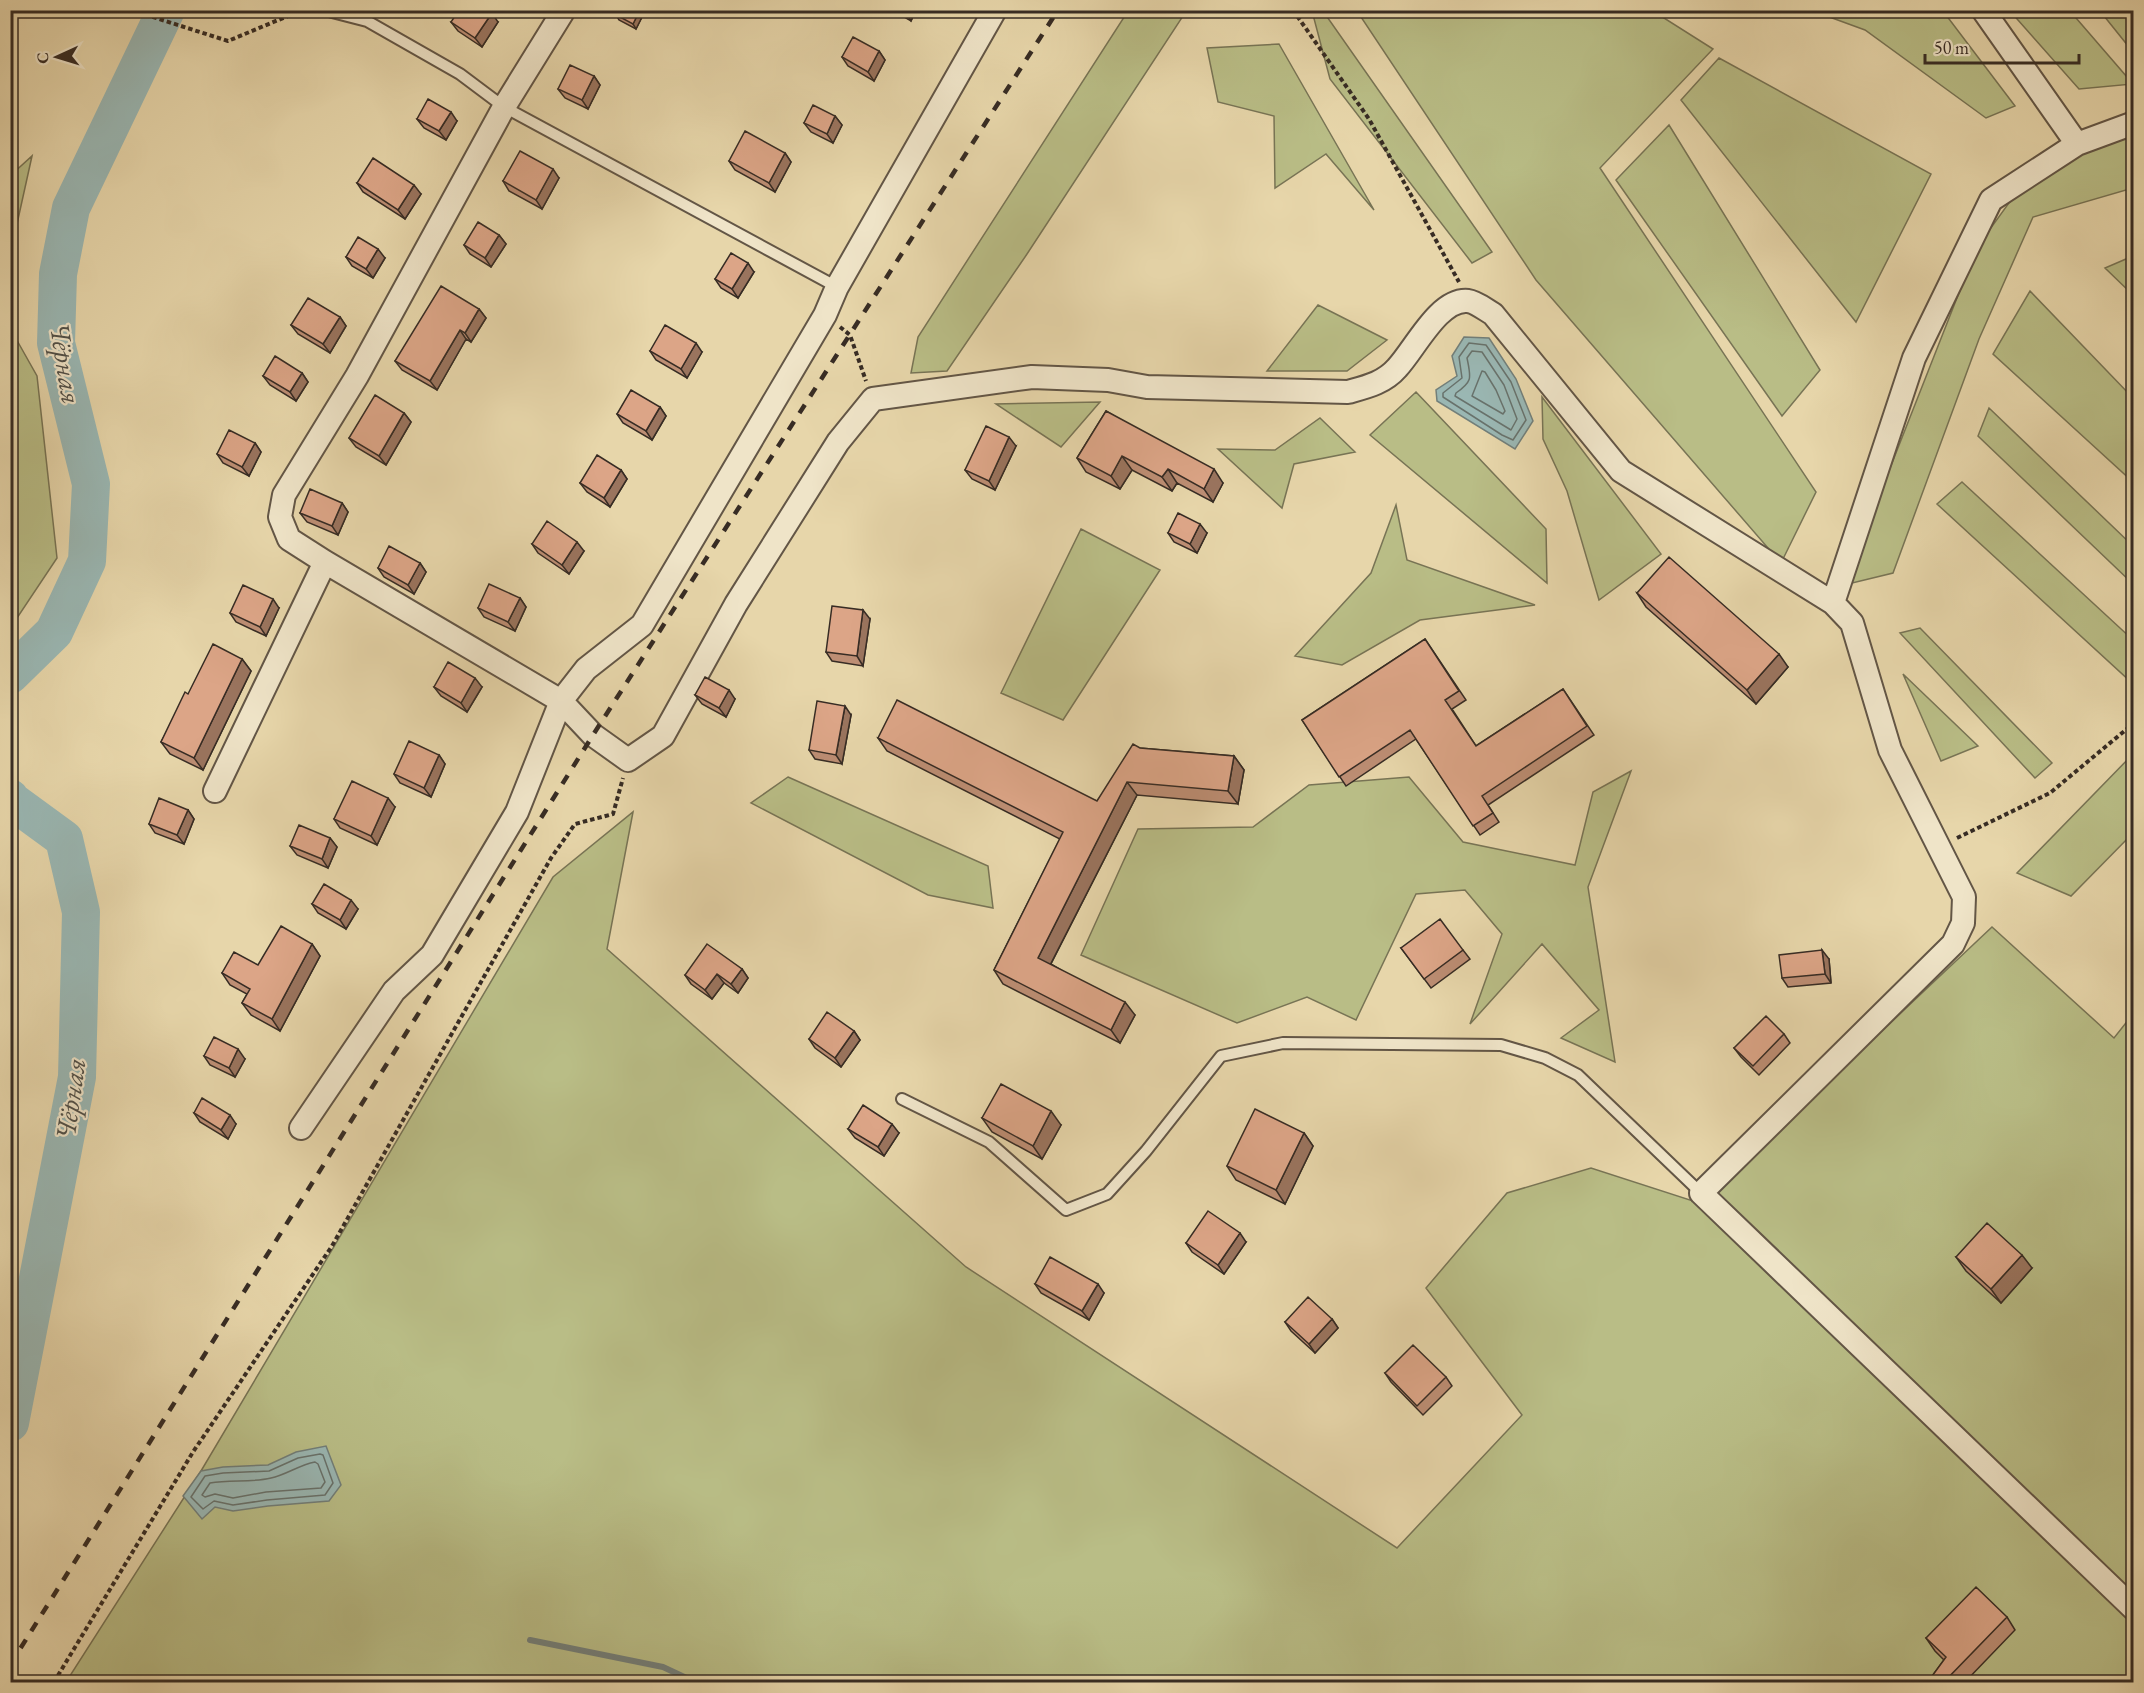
<svg xmlns="http://www.w3.org/2000/svg" width="2144" height="1693" font-family="'EB Garamond',serif">
  <rect width="100%" height="100%" fill="#e7d6aa"/>
  <filter id="stains"><feTurbulence type="fractalNoise" baseFrequency=".00333" numOctaves="4"/><feColorMatrix values="0 0 0 0 .2 0 0 0 0 .09 0 0 0 0 .02 0 0 0 .5 -.17"/></filter>
  <radialGradient id="worn" r=".72"><stop offset=".6" stop-color="#630" stop-opacity="0"/><stop offset="1" stop-color="#630" stop-opacity=".3"/></radialGradient>
  <path fill="#b9bd86" stroke="#787455" stroke-width="1.5" d="M 1179,11 L 1185,13 L 1027,254 L 947,371 L 911,373 L 918,337 L 1128,11 Z
    M 1312,11 L 1323,11 L 1492,252 L 1472,263 L 1330,79 Z
    M 1357,11 L 1653,11 L 1713,49 L 1600,168 L 1816,492 L 1781,563 L 1536,280 Z
    M 1813,11 L 1943,11 L 2015,106 L 1986,118 L 1865,30 Z
    M 2010,11 L 2070,11 L 2133,84 L 2079,89 Z
    M 2100,11 L 2133,11 L 2133,52 Z
    M 1279,44 L 1374,210 L 1326,154 L 1275,188 L 1274,116 L 1218,102 L 1207,48 Z
    M 1719,58 L 1931,174 L 1856,322 L 1681,100 Z
    M 2133,123 L 2133,188 L 2033,217 L 1979,339 L 1893,573 L 1844,585 L 1977,247 L 2032,171 Z
    M 1669,125 L 1820,370 L 1782,416 L 1616,180 Z
    M 32,156 L 11,251 L 11,175 Z
    M 2133,256 L 2134,257 L 2133,295 L 2105,268 Z
    M 2030,291 L 2133,398 L 2133,482 L 1993,354 Z
    M 1318,305 L 1387,340 L 1347,371 L 1267,371 Z
    M 10,328 L 37,376 L 57,558 L 11,627 L 11,570 L 14,564 L 10,552 Z
    M 1416,392 L 1546,529 L 1547,583 L 1370,435 Z
    M 1542,397 L 1661,554 L 1599,600 L 1567,491 L 1543,439 Z
    M 1100,402 L 1061,447 L 996,404 Z
    M 1989,408 L 2133,546 L 2133,584 L 1978,436 Z
    M 1320,418 L 1355,452 L 1294,464 L 1282,508 L 1218,449 L 1275,450 Z
    M 1962,482 L 2133,640 L 2133,679 L 2131,682 L 1937,504 Z
    M 1396,505 L 1407,560 L 1535,605 L 1420,620 L 1342,665 L 1295,656 L 1371,573 Z
    M 1081,529 L 1160,570 L 1063,720 L 1001,693 Z
    M 1920,628 L 2052,763 L 2035,778 L 1900,633 Z
    M 1903,674 L 1978,746 L 1941,761 Z
    M 2133,754 L 2133,833 L 2071,896 L 2017,873 Z
    M 1631,771 L 1588,887 L 1615,1062 L 1561,1038 L 1599,1010 L 1542,944 L 1470,1024 L 1502,934 L 1465,890 L 1416,894 L 1356,1020 L 1307,997 L 1237,1023 L 1081,955 L 1138,829 L 1253,827 L 1309,785 L 1409,777 L 1463,842 L 1575,865 L 1593,792 Z
    M 788,777 L 988,866 L 993,908 L 928,895 L 751,803 Z
    M 633,812 L 607,949 L 966,1267 L 1397,1548 L 1522,1415 L 1426,1288 L 1507,1193 L 1591,1168 L 1699,1203 L 1992,927 L 2114,1038 L 2133,1014 L 2133,1682 L 66,1682 L 201,1471 L 553,877 Z"/>
  <path fill="#9ab7b3" stroke="#727f7a" stroke-width="1.5" d="M 1464,337 L 1489,338 L 1516,379 L 1533,421 L 1515,449 L 1437,401 L 1436,390 L 1457,376 L 1452,356 Z
    M 326,1446 L 341,1485 L 329,1501 L 268,1506 L 233,1511 L 215,1507 L 202,1519 L 183,1496 L 201,1471 L 223,1467 L 268,1465 L 296,1452 Z"/>
  <g fill="none" stroke-linecap="round" stroke-linejoin="round">
    <path stroke="#68726c" stroke-width="1.5" d="M 1469,343 L 1486,345 L 1511,382 L 1526,420 L 1513,440 L 1502,435 L 1443,397 L 1443,393 L 1462,378 L 1459,357 Z
      M 1472,351 L 1482,352 L 1504,385 L 1517,419 L 1511,430 L 1455,396 L 1456,393 C 1473,381 1471,378 1467,358 Z
      M 1482,371 L 1485,372 L 1496,390 L 1505,411 L 1503,414 L 1472,396 Z
      M 320,1454 L 323,1455 L 333,1483 L 325,1495 L 267,1500 L 233,1505 L 214,1501 L 203,1509 L 191,1497 L 205,1476 L 223,1473 L 269,1471 L 298,1458 Z
      M 315,1462 L 318,1464 L 325,1482 L 321,1488 L 266,1492 L 233,1498 L 215,1494 L 205,1497 L 202,1495 L 210,1483 C 230,1479 251,1483 271,1478 C 286,1475 299,1465 315,1462 Z"/>
    <path stroke="#727f7a" stroke-width="6" d="M 530,1640 L 663,1667 L 695,1682"/>
    <path stroke="#9ab7b3" stroke-width="38" d="M 10,675 L 54,632 L 87,561 L 91,484 L 56,343 L 58,274 L 71,208 L 166,10
      M 10,798 L 12,801 L 64,839 L 81,912 L 77,1077 L 10,1423"/>
    <defs>
      <path id="service" d="M 332,12 L 367,21 L 460,74 L 504,107 L 837,287
        M 902,1099 L 989,1142 L 1066,1210 L 1107,1194 L 1146,1151 L 1221,1056 L 1283,1043 L 1501,1045 L 1545,1058 L 1578,1075 L 1701,1193"/>
      <path id="minor" d="M 564,10 L 504,107 L 357,376 L 284,495 L 280,517 L 289,539 L 325,562 L 561,701 L 593,735 L 628,760 L 663,736 L 736,604 L 838,442 L 873,399 L 1032,377 L 1108,380 L 1147,387 L 1348,392 C 1366,387 1384,383 1397,368 C 1415,349 1439,298 1468,301 C 1476,302 1486,310 1493,314 L 1621,471 L 1833,603 L 1852,623 L 1890,750 L 1964,897 L 1963,923 L 1953,944 L 1701,1193 L 2134,1609
        M 1983,10 L 2077,144
        M 1833,603 L 1914,358 L 1991,200 L 2077,144 L 2134,123
        M 215,791 L 325,562
        M 301,1128 L 394,991 L 432,955 L 517,812 L 561,701 L 586,669 L 642,625 L 825,315 L 837,287 L 995,10"/>
    </defs>
    <use href="#service" stroke="#635646" stroke-width="14"/>
    <use href="#minor" stroke="#635646" stroke-width="26"/>
    <path stroke="#372c24" stroke-width="4" stroke-dasharray="4.5 3" stroke-linecap="butt" d="M 131,10 L 228,41 L 295,13 L 318,12
      M 1293,10 L 1369,119 L 1459,282
      M 840,327 L 850,335 L 866,381
      M 1957,838 L 2050,793 L 2134,723
      M 54,1682 L 193,1452 L 332,1246 L 551,858 L 575,824 L 613,814 L 623,778"/>
    <use href="#service" stroke="#efe4c8" stroke-width="10"/>
    <use href="#minor" stroke="#efe4c8" stroke-width="22"/>
    <path stroke="#372c24" stroke-width="4.5" stroke-dasharray="10 10" stroke-linecap="butt" d="M 10,1665 L 593,735 L 1058,10"/>
  </g>
  <path fill="#bd8e74" stroke="#372c24" stroke-width="1.5" d="M 640,10 L 642,10 L 644,13 L 636,29 L 619,20 L 616,15 Z
    M 892,10 L 916,10 L 911,21 Z
    M 451,22 L 498,22 L 482,47 L 458,31 Z
    M 879,51 L 885,60 L 874,81 L 848,66 L 842,57 Z
    M 594,76 L 600,85 L 588,109 L 565,98 L 558,89 Z
    M 835,116 L 842,125 L 833,143 L 811,132 L 804,123 Z
    M 417,119 L 457,121 L 446,140 L 424,128 Z
    M 785,153 L 791,162 L 775,192 L 735,170 L 729,161 Z
    M 559,178 L 542,209 L 509,191 L 503,181 Z
    M 357,183 L 421,194 L 405,219 L 363,192 Z
    M 499,235 L 506,244 L 491,267 L 470,254 L 464,245 Z
    M 346,257 L 385,258 L 373,278 L 352,266 Z
    M 754,272 L 738,298 L 721,288 L 715,279 Z
    M 479,309 L 486,318 L 471,342 L 466,339 L 437,390 L 402,370 L 395,361 Z
    M 340,317 L 346,326 L 330,353 L 298,334 L 291,325 Z
    M 650,351 L 702,352 L 687,378 L 656,360 Z
    M 302,373 L 308,382 L 296,401 L 270,385 L 263,376 Z
    M 660,407 L 666,416 L 652,440 L 623,423 L 617,414 Z
    M 1106,411 L 1223,483 L 1213,502 L 1177,483 L 1172,491 L 1132,470 L 1120,489 L 1086,472 L 1077,458 Z
    M 404,413 L 411,422 L 386,465 L 356,447 L 349,438 Z
    M 255,443 L 261,452 L 249,476 L 223,463 L 217,454 Z
    M 1016,446 L 995,490 L 972,479 L 965,470 Z
    M 621,470 L 627,479 L 610,507 L 587,492 L 580,483 Z
    M 342,503 L 348,512 L 338,535 L 307,522 L 300,513 Z
    M 1168,533 L 1207,533 L 1197,553 L 1174,542 Z
    M 532,544 L 584,551 L 569,574 L 538,553 Z
    M 420,563 L 426,572 L 414,594 L 384,577 L 378,568 Z
    M 1637,593 L 1788,667 L 1756,704 L 1646,607 Z
    M 520,598 L 526,607 L 515,631 L 484,617 L 478,608 Z
    M 279,608 L 266,636 L 236,622 L 230,613 Z
    M 870,619 L 863,666 L 832,661 L 826,652 Z
    M 1425,639 L 1466,700 L 1452,709 L 1476,746 L 1563,689 L 1594,735 L 1488,805 L 1499,822 L 1480,835 L 1416,739 L 1346,786 L 1302,720 Z
    M 242,659 L 251,671 L 203,770 L 170,754 L 161,742 L 188,694 Z
    M 434,687 L 482,687 L 467,712 L 441,696 Z
    M 695,695 L 735,699 L 726,717 L 702,704 Z
    M 851,715 L 842,764 L 815,759 L 809,750 Z
    M 878,738 L 1097,801 L 1140,748 L 1234,756 L 1244,770 L 1238,804 L 1137,795 L 1051,964 L 1135,1015 L 1120,1043 L 1003,984 L 994,970 L 1060,839 L 887,751 Z
    M 439,755 L 445,764 L 431,797 L 400,783 L 394,774 Z
    M 395,807 L 377,845 L 340,828 L 334,819 Z
    M 188,810 L 194,819 L 184,844 L 155,833 L 149,824 Z
    M 330,838 L 337,847 L 328,868 L 297,855 L 290,846 Z
    M 312,904 L 358,909 L 346,929 L 318,913 Z
    M 312,944 L 320,956 L 280,1031 L 251,1015 L 242,1003 L 247,994 L 230,985 L 222,973 L 258,965 Z
    M 1401,948 L 1463,950 L 1470,959 L 1431,988 Z
    M 1829,959 L 1831,983 L 1788,987 L 1782,978 Z
    M 742,969 L 748,978 L 738,993 L 724,983 L 712,999 L 691,984 L 685,975 Z
    M 854,1031 L 860,1040 L 841,1067 L 815,1048 L 809,1039 Z
    M 1784,1034 L 1790,1043 L 1759,1075 L 1741,1057 L 1734,1048 Z
    M 204,1056 L 245,1059 L 235,1077 L 210,1065 Z
    M 194,1113 L 236,1124 L 228,1139 L 200,1122 Z
    M 982,1118 L 1061,1125 L 1042,1159 L 992,1132 Z
    M 848,1129 L 899,1133 L 884,1156 L 855,1138 Z
    M 1304,1133 L 1313,1146 L 1285,1204 L 1236,1180 L 1227,1166 Z
    M 1246,1242 L 1224,1274 L 1192,1252 L 1186,1243 Z
    M 1956,1257 L 2032,1268 L 2001,1303 L 1966,1271 Z
    M 1035,1284 L 1104,1293 L 1089,1320 L 1041,1293 Z
    M 1332,1319 L 1338,1328 L 1315,1353 L 1291,1331 L 1285,1322 Z
    M 1385,1373 L 1446,1377 L 1452,1386 L 1423,1415 L 1391,1382 Z
    M 2007,1617 L 2015,1630 L 1964,1683 L 1927,1683 L 1944,1660 L 1935,1651 L 1926,1638 Z"/>
  <path fill="#9a745e" stroke="#372c24" stroke-width="1.5" d="M 640,10 L 642,10 L 644,13 L 636,29 L 633,24 Z
    M 905,10 L 916,10 L 911,21 L 905,12 Z
    M 492,13 L 498,22 L 482,47 L 475,38 Z
    M 879,51 L 885,60 L 874,81 L 868,72 Z
    M 594,76 L 600,85 L 588,109 L 582,100 Z
    M 451,112 L 457,121 L 446,140 L 439,131 Z
    M 835,116 L 842,125 L 833,143 L 827,134 Z
    M 785,153 L 791,162 L 775,192 L 769,183 Z
    M 553,169 L 559,178 L 542,209 L 536,200 Z
    M 414,185 L 421,194 L 405,219 L 398,210 Z
    M 499,235 L 506,244 L 491,267 L 485,258 Z
    M 378,249 L 385,258 L 373,278 L 366,269 Z
    M 748,263 L 754,272 L 738,298 L 732,289 Z
    M 479,309 L 486,318 L 471,342 L 465,333 Z
    M 340,317 L 346,326 L 330,353 L 323,344 Z
    M 460,330 L 466,339 L 437,390 L 430,381 Z
    M 696,343 L 702,352 L 687,378 L 681,369 Z
    M 302,373 L 308,382 L 296,401 L 290,392 Z
    M 660,407 L 666,416 L 652,440 L 646,431 Z
    M 404,413 L 411,422 L 386,465 L 379,456 Z
    M 1009,437 L 1016,446 L 995,490 L 989,481 Z
    M 255,443 L 261,452 L 249,476 L 242,467 Z
    M 1122,456 L 1132,470 L 1120,489 L 1111,476 Z
    M 1168,469 L 1177,483 L 1172,491 L 1162,477 Z
    M 1214,469 L 1223,483 L 1213,502 L 1204,489 Z
    M 621,470 L 627,479 L 610,507 L 604,498 Z
    M 342,503 L 348,512 L 338,535 L 332,526 Z
    M 1200,524 L 1207,533 L 1197,553 L 1190,544 Z
    M 577,542 L 584,551 L 569,574 L 562,565 Z
    M 420,563 L 426,572 L 414,594 L 408,585 Z
    M 520,598 L 526,607 L 515,631 L 508,622 Z
    M 273,599 L 279,608 L 266,636 L 260,627 Z
    M 863,610 L 870,619 L 863,666 L 857,656 Z
    M 1779,654 L 1788,667 L 1756,704 L 1747,690 Z
    M 242,659 L 251,671 L 203,770 L 194,758 Z
    M 475,678 L 482,687 L 467,712 L 461,703 Z
    M 729,690 L 735,699 L 726,717 L 719,708 Z
    M 845,706 L 851,715 L 842,764 L 836,755 Z
    M 439,755 L 445,764 L 431,797 L 424,788 Z
    M 1234,756 L 1244,770 L 1238,804 L 1228,791 Z
    M 1127,782 L 1137,795 L 1047,971 L 1038,958 Z
    M 388,798 L 395,807 L 377,845 L 371,836 Z
    M 188,810 L 194,819 L 184,844 L 177,835 Z
    M 330,838 L 337,847 L 328,868 L 322,859 Z
    M 351,900 L 358,909 L 346,929 L 340,920 Z
    M 312,944 L 320,956 L 280,1031 L 272,1019 Z
    M 1822,950 L 1829,959 L 1831,983 L 1825,974 Z
    M 742,969 L 748,978 L 738,993 L 731,984 Z
    M 717,974 L 724,983 L 712,999 L 705,990 Z
    M 1125,1002 L 1135,1015 L 1120,1043 L 1111,1030 Z
    M 854,1031 L 860,1040 L 841,1067 L 835,1058 Z
    M 238,1049 L 245,1059 L 235,1077 L 229,1068 Z
    M 1051,1111 L 1061,1125 L 1042,1159 L 1033,1146 Z
    M 230,1115 L 236,1124 L 228,1139 L 221,1130 Z
    M 892,1124 L 899,1133 L 884,1156 L 878,1147 Z
    M 1304,1133 L 1313,1146 L 1285,1204 L 1276,1190 Z
    M 1240,1233 L 1246,1242 L 1224,1274 L 1218,1265 Z
    M 2022,1255 L 2032,1268 L 2001,1303 L 1991,1289 Z
    M 1098,1284 L 1104,1293 L 1089,1320 L 1082,1311 Z
    M 1332,1319 L 1338,1328 L 1315,1353 L 1309,1344 Z"/>
  <path fill="#dca587" stroke="#372c24" stroke-width="1.5" d="M 459,10 L 488,10 L 492,13 L 475,38 L 451,22 Z
    M 618,10 L 640,10 L 633,24 L 616,15 Z
    M 853,37 L 879,51 L 868,72 L 842,57 Z
    M 570,65 L 594,76 L 582,100 L 558,89 Z
    M 428,99 L 451,112 L 439,131 L 417,119 Z
    M 813,105 L 835,116 L 827,134 L 804,123 Z
    M 745,131 L 785,153 L 769,183 L 729,161 Z
    M 520,151 L 553,169 L 536,200 L 503,181 Z
    M 373,158 L 414,185 L 398,210 L 357,183 Z
    M 478,222 L 499,235 L 485,258 L 464,245 Z
    M 358,237 L 378,249 L 366,269 L 346,257 Z
    M 731,253 L 748,263 L 732,289 L 715,279 Z
    M 441,286 L 479,309 L 465,333 L 460,330 L 430,381 L 395,361 Z
    M 308,298 L 340,317 L 323,344 L 291,325 Z
    M 665,325 L 696,343 L 681,369 L 650,351 Z
    M 275,356 L 302,373 L 290,392 L 263,376 Z
    M 631,390 L 660,407 L 646,431 L 617,414 Z
    M 375,395 L 404,413 L 379,456 L 349,438 Z
    M 1106,411 L 1214,469 L 1204,489 L 1168,469 L 1162,477 L 1122,456 L 1111,476 L 1077,458 Z
    M 986,426 L 1009,437 L 989,481 L 965,470 Z
    M 229,430 L 255,443 L 242,467 L 217,454 Z
    M 597,455 L 621,470 L 604,498 L 580,483 Z
    M 310,489 L 342,503 L 332,526 L 300,513 Z
    M 1178,513 L 1200,524 L 1190,544 L 1168,533 Z
    M 547,521 L 577,542 L 562,565 L 532,544 Z
    M 389,546 L 420,563 L 408,585 L 378,568 Z
    M 1669,557 L 1779,654 L 1747,690 L 1637,593 Z
    M 489,584 L 520,598 L 508,622 L 478,608 Z
    M 243,585 L 273,599 L 260,627 L 230,613 Z
    M 832,606 L 863,610 L 857,656 L 826,652 Z
    M 1425,639 L 1459,691 L 1445,700 L 1476,746 L 1563,689 L 1587,726 L 1482,796 L 1493,813 L 1473,826 L 1410,730 L 1339,777 L 1302,720 Z
    M 213,644 L 242,659 L 194,758 L 161,742 L 185,692 L 188,694 Z
    M 448,662 L 475,678 L 461,703 L 434,687 Z
    M 705,677 L 729,690 L 719,708 L 695,695 Z
    M 897,700 L 1097,801 L 1133,744 L 1140,748 L 1234,756 L 1228,791 L 1127,782 L 1038,958 L 1125,1002 L 1111,1030 L 994,970 L 1063,832 L 878,738 Z
    M 817,701 L 845,706 L 836,755 L 809,750 Z
    M 409,741 L 439,755 L 424,788 L 394,774 Z
    M 352,781 L 388,798 L 371,836 L 334,819 Z
    M 159,798 L 188,810 L 177,835 L 149,824 Z
    M 299,825 L 330,838 L 322,859 L 290,846 Z
    M 324,884 L 351,900 L 340,920 L 312,904 Z
    M 1440,919 L 1463,950 L 1424,979 L 1401,948 Z
    M 281,926 L 312,944 L 272,1019 L 242,1003 L 250,989 L 222,973 L 234,952 L 258,965 Z
    M 707,944 L 742,969 L 731,984 L 717,974 L 705,990 L 685,975 Z
    M 1822,950 L 1825,974 L 1782,978 L 1779,955 Z
    M 827,1012 L 854,1031 L 835,1058 L 809,1039 Z
    M 1766,1016 L 1784,1034 L 1753,1066 L 1734,1048 Z
    M 214,1037 L 238,1049 L 229,1068 L 204,1056 Z
    M 1001,1084 L 1051,1111 L 1033,1146 L 982,1118 Z
    M 202,1098 L 230,1115 L 221,1130 L 194,1113 Z
    M 863,1105 L 892,1124 L 878,1147 L 848,1129 Z
    M 1255,1109 L 1304,1133 L 1276,1190 L 1227,1166 Z
    M 1208,1211 L 1240,1233 L 1218,1265 L 1186,1243 Z
    M 1987,1223 L 2022,1255 L 1991,1289 L 1956,1257 Z
    M 1050,1257 L 1098,1284 L 1082,1311 L 1035,1284 Z
    M 1308,1297 L 1332,1319 L 1309,1344 L 1285,1322 Z
    M 1413,1345 L 1446,1377 L 1417,1406 L 1385,1373 Z
    M 1976,1587 L 2007,1617 L 1945,1681 L 1948,1683 L 1927,1683 L 1946,1657 L 1926,1638 Z"/>
  <g text-anchor="middle" dominant-baseline="central" stroke-width="4.5" stroke-linejoin="round" paint-order="stroke">
    <g font-size="28" font-style="italic" fill="#504f48" stroke="#efe4c8">
      <text transform="translate(66 363) rotate(81)">Чёрная</text>
      <text transform="translate(70 1099) rotate(-82)">Чёрная</text>
    </g>
  </g>
  <rect width="2144" height="1693" fill="none" stroke="#e7d6aa" stroke-width="36"/>
  <rect x="12" y="12" width="2120" height="1669" fill="none" stroke="#372c24" stroke-width="3"/>
  <rect x="18" y="18" width="2108" height="1657" fill="none" stroke="#372c24" stroke-width="1.5"/>
  <g transform="translate(57 57) rotate(266)" stroke="#efe4c8" stroke-width="4.5" paint-order="stroke">
  <path d="M0-4.5L10 22L0 15L-10 22Z" fill="#372c24"/>
  <text y="-9" font-size="16" font-weight="bold" text-anchor="middle" fill="#372c24">С</text>
  </g>
  <path d="M1925 54v9h154v-9" fill="none" stroke="#372c24" stroke-width="3"/>
  <text x="1934" y="54" font-size="18" fill="#372c24" stroke="#efe4c8" stroke-width="4.5" paint-order="stroke">50 m</text>
  <rect width="100%" height="100%" filter="url(#stains)"/>
  <rect width="100%" height="100%" fill="url(#worn)"/>
</svg>
